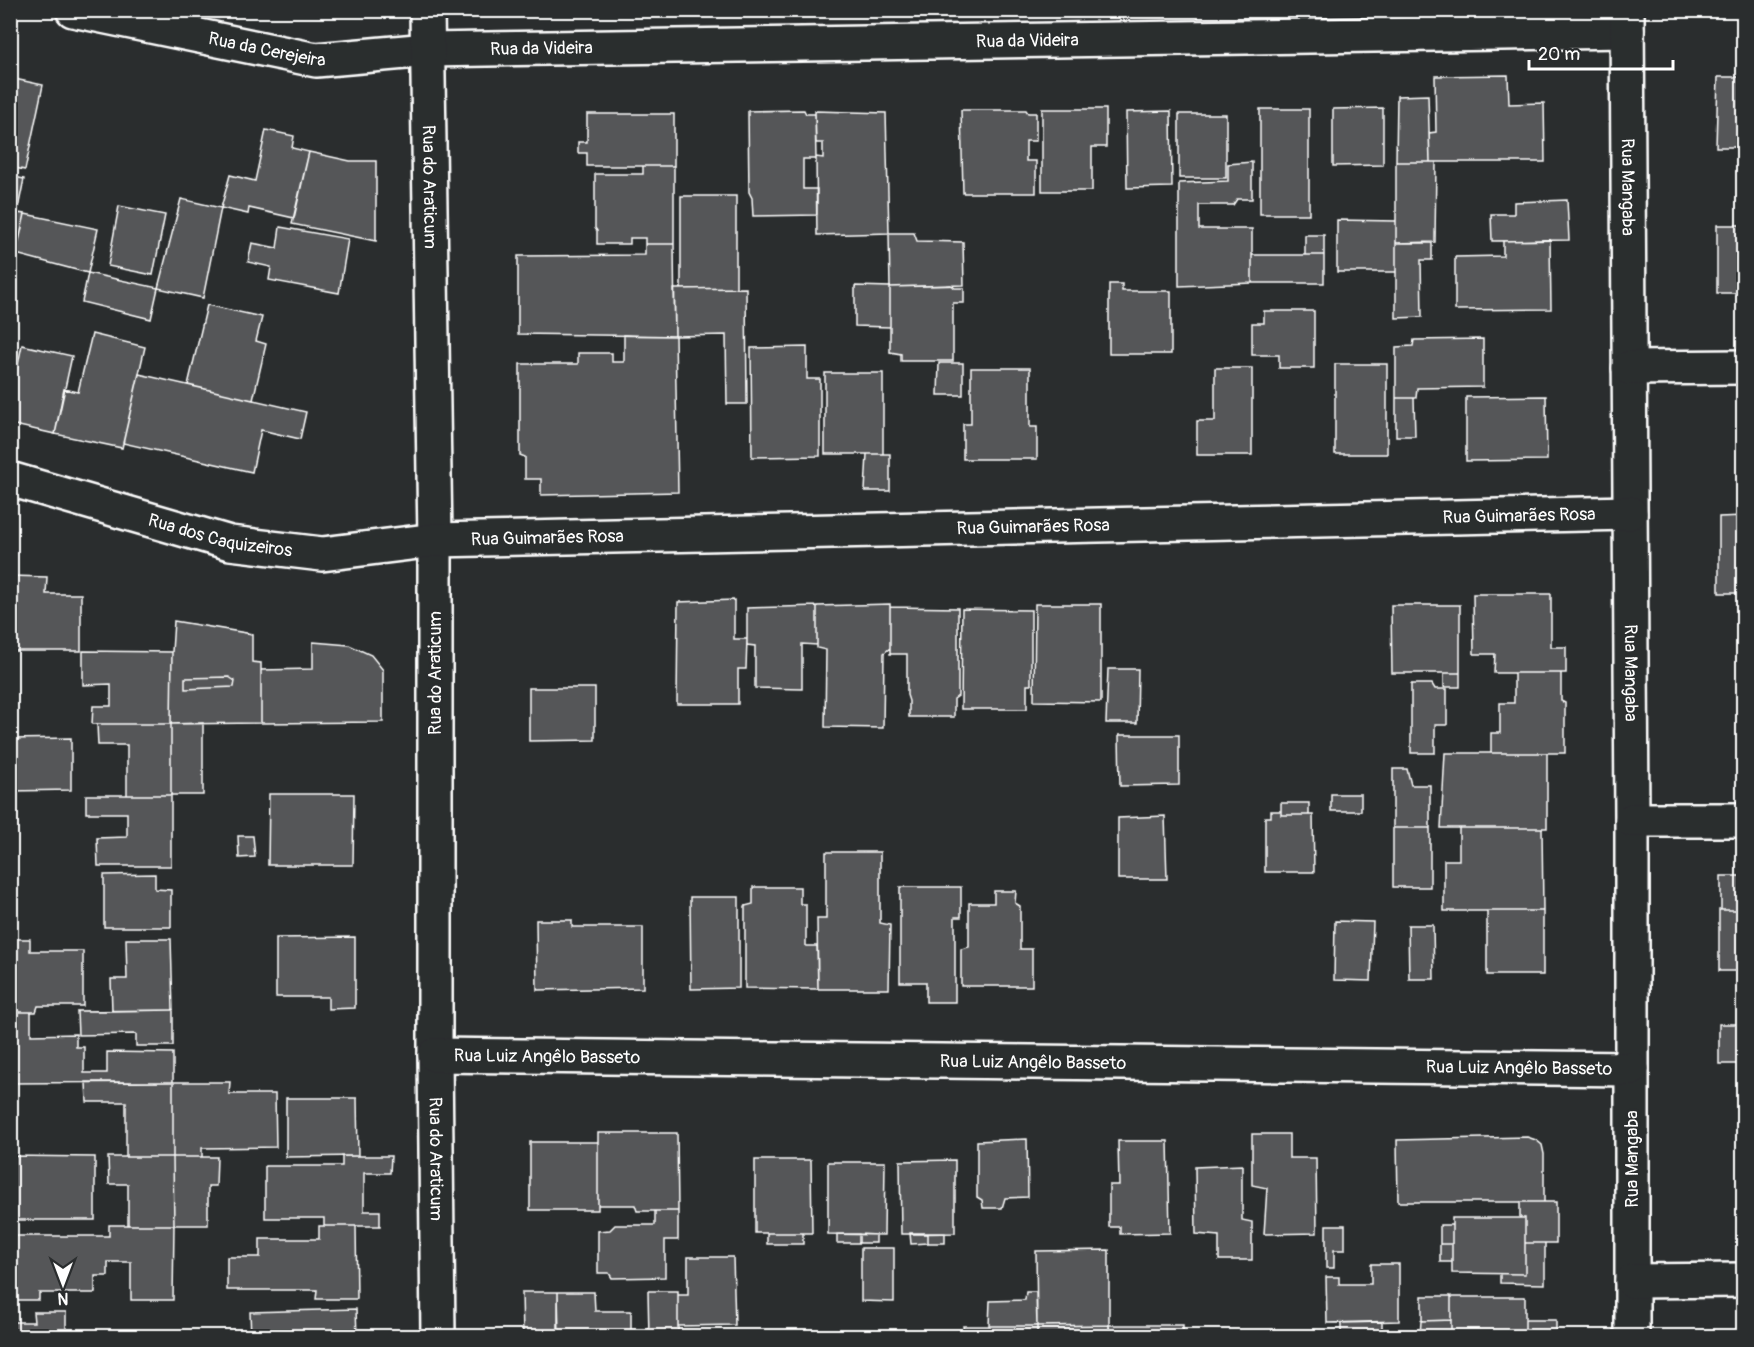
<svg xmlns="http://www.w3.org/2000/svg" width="1754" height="1347" font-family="Pangolin,sans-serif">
  <rect width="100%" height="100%" fill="#2a2d2e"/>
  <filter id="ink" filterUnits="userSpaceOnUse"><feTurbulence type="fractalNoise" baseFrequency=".0167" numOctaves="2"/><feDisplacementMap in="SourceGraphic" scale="12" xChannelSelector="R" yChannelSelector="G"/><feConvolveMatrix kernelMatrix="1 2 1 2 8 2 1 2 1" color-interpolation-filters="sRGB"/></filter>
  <g filter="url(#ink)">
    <path fill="#555758" stroke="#fff" stroke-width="1.5" d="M 1508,75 L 1509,104 L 1544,103 L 1545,162 L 1430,162 L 1429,133 L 1436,132 L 1435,76 Z
      M 1718,77 L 1744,77 L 1744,147 L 1716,147 Z
      M 10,78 L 43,85 L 25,170 L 10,167 Z
      M 1428,95 L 1430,162 L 1396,162 L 1397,96 Z
      M 1383,108 L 1383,165 L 1333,166 L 1333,109 Z
      M 1042,109 L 1106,109 L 1106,147 L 1092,147 L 1092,191 L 1042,191 Z
      M 1260,109 L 1309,109 L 1309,214 L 1260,214 Z
      M 804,110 L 806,114 L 815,114 L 816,159 L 803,159 L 803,189 L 817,189 L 817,215 L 753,216 L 752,198 L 749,192 L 748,111 Z
      M 961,110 L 1026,110 L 1028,113 L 1036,113 L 1036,141 L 1026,141 L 1026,161 L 1036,161 L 1036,193 L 963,193 Z
      M 815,111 L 886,113 L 889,233 L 817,235 L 816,157 L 823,158 L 823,143 L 816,143 Z
      M 1171,111 L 1172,187 L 1127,188 L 1126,112 Z
      M 587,114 L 674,114 L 674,166 L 587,166 L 587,153 L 578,153 L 578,142 L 587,142 Z
      M 1179,114 L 1226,114 L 1226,178 L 1179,178 Z
      M 266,130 L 294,136 L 292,148 L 309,152 L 294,218 L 249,208 L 248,214 L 221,208 L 230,175 L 255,181 Z
      M 309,152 L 350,161 L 376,161 L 376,241 L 292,224 Z
      M 1252,162 L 1252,199 L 1237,199 L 1233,205 L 1199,205 L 1199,229 L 1252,229 L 1252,283 L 1179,286 L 1179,183 L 1228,181 L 1228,164 Z
      M 1396,162 L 1436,162 L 1435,242 L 1396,243 Z
      M 643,166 L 674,166 L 674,244 L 645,244 L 645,238 L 630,238 L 630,244 L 597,244 L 597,231 L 595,228 L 595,174 L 643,174 Z
      M 10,176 L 24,179 L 17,213 L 25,214 L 16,254 L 10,253 Z
      M 681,196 L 736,196 L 736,288 L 681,289 Z
      M 181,199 L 221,208 L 203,298 L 158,288 Z
      M 1567,200 L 1569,240 L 1492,241 L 1491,214 L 1514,214 L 1514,202 Z
      M 119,206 L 165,215 L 153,275 L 108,266 Z
      M 25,214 L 98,229 L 88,273 L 16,254 Z
      M 1337,220 L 1396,221 L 1396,272 L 1337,272 Z
      M 1717,225 L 1744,225 L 1744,293 L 1717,293 Z
      M 280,227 L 348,239 L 339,293 L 269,280 L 271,267 L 248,262 L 252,243 L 277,248 Z
      M 889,233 L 914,233 L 917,241 L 963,242 L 964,285 L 890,287 Z
      M 1305,235 L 1324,235 L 1324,255 L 1305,255 Z
      M 1550,240 L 1551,309 L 1455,310 L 1455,257 L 1503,256 L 1503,241 Z
      M 1396,243 L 1432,243 L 1432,260 L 1421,260 L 1422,317 L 1396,318 Z
      M 645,244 L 674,244 L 675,336 L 518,334 L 518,256 L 645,255 Z
      M 1252,255 L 1324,255 L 1324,283 L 1252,283 Z
      M 88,273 L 158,288 L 151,319 L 82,302 Z
      M 1109,284 L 1122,284 L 1122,291 L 1171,291 L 1171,354 L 1109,354 Z
      M 951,285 L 955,288 L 964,288 L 964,303 L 953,303 L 953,361 L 901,361 L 901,354 L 890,352 L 890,287 Z
      M 855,286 L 890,287 L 890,327 L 855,326 Z
      M 746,288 L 747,404 L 727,404 L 726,335 L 675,336 L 674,289 Z
      M 207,305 L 262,317 L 256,341 L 266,344 L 253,400 L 188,385 Z
      M 1264,311 L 1314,311 L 1314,368 L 1279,368 L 1279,355 L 1252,355 L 1252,323 L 1264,323 Z
      M 92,334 L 145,347 L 122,448 L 55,434 L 64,389 L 78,392 Z
      M 624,335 L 675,336 L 678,492 L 541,495 L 541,479 L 525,479 L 525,457 L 520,455 L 520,364 L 578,364 L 578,353 L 612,353 L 612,362 L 624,362 Z
      M 1483,339 L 1483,387 L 1417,388 L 1416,398 L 1396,398 L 1396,347 L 1413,346 L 1414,340 Z
      M 22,345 L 72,356 L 55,434 L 10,424 L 10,387 L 13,388 Z
      M 807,347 L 807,379 L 820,379 L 820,456 L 752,457 L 751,348 Z
      M 939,363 L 963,363 L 963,395 L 938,395 Z
      M 1335,364 L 1387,364 L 1387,454 L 1335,454 Z
      M 971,368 L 1030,368 L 1030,427 L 1037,427 L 1037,459 L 963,459 L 963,424 L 971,424 Z
      M 1215,368 L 1252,368 L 1252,455 L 1197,455 L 1197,421 L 1215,421 Z
      M 825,373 L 883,373 L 883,454 L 825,454 Z
      M 139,374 L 306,412 L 300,439 L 261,430 L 252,472 L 123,443 Z
      M 1546,396 L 1547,460 L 1466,461 L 1466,397 Z
      M 1396,398 L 1414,398 L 1415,436 L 1396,436 Z
      M 867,454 L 890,454 L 890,491 L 865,491 Z
      M 1744,516 L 1744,593 L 1719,593 L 1719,517 Z
      M 10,576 L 47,577 L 46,594 L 81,594 L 81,651 L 10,651 Z
      M 1473,594 L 1551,594 L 1551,647 L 1566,647 L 1566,673 L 1494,673 L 1495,654 L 1474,654 Z
      M 734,600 L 734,639 L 747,639 L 746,669 L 738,669 L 738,704 L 677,704 L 678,602 Z
      M 890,604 L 890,648 L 884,653 L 883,728 L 825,727 L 826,650 L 817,648 L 817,606 Z
      M 1035,604 L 1101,604 L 1101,702 L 1034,701 Z
      M 1391,605 L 1460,605 L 1460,673 L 1392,673 Z
      M 817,606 L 817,645 L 802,644 L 802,689 L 755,688 L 755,646 L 747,645 L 747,608 Z
      M 890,607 L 958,608 L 958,696 L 954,699 L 954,717 L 909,717 L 909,701 L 907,695 L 907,654 L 890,654 Z
      M 962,609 L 1031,610 L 1031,685 L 1027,685 L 1027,709 L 961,709 Z
      M 174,621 L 252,634 L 252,662 L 261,663 L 261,723 L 171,724 L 172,652 Z
      M 313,642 L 349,645 L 371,655 L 383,670 L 383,722 L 261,723 L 261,670 L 313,669 Z
      M 83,651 L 172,652 L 171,724 L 92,724 L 93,706 L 111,706 L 111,684 L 83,685 Z
      M 1108,669 L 1138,669 L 1137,723 L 1106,723 Z
      M 1444,673 L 1460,673 L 1460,687 L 1444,687 Z
      M 1514,673 L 1561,673 L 1561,701 L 1565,703 L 1565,753 L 1491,753 L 1491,733 L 1500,733 L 1500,703 L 1514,703 Z
      M 229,677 L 235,681 L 234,687 L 185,689 L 185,678 Z
      M 1411,684 L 1432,684 L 1435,689 L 1447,689 L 1447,725 L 1435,725 L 1435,753 L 1411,753 Z
      M 529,688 L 595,688 L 595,740 L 529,741 Z
      M 203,723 L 203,795 L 171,795 L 171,724 Z
      M 97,724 L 171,724 L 171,795 L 127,795 L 127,745 L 98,745 Z
      M 1119,735 L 1179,735 L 1179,785 L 1120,786 Z
      M 71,738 L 71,790 L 10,791 L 10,739 Z
      M 1445,753 L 1547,753 L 1547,828 L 1441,828 Z
      M 1393,769 L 1407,769 L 1411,785 L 1430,785 L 1430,828 L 1393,828 Z
      M 269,794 L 354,794 L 353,865 L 268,865 Z
      M 1331,794 L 1361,794 L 1361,811 L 1331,811 Z
      M 86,795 L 171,795 L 171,866 L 98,866 L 97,838 L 127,837 L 127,813 L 86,813 Z
      M 1281,803 L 1309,803 L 1309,815 L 1281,815 Z
      M 1271,811 L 1281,811 L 1281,815 L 1313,815 L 1314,872 L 1265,872 L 1265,817 L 1271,817 Z
      M 1165,816 L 1167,879 L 1118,879 L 1118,818 Z
      M 1393,828 L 1430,828 L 1430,887 L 1393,887 Z
      M 1459,828 L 1542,828 L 1543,911 L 1444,911 L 1444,860 L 1459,860 Z
      M 238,836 L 253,836 L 255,857 L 239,858 Z
      M 826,852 L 880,852 L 880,923 L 890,925 L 889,989 L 818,989 L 817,919 L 826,919 Z
      M 155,874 L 155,889 L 171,890 L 171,927 L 104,927 L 104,875 Z
      M 1721,876 L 1744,876 L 1744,910 L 1721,910 Z
      M 753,887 L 800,887 L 800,904 L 806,904 L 806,946 L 817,946 L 818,989 L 745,988 L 745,906 L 753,904 Z
      M 900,887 L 961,887 L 961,917 L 955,917 L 955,1002 L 926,1002 L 926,982 L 900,982 Z
      M 994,891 L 1016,891 L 1015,903 L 1020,906 L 1020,949 L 1032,949 L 1032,986 L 961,986 L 961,949 L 969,947 L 969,903 L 994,903 Z
      M 690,897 L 739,897 L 739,988 L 691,989 Z
      M 1719,910 L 1744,910 L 1744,971 L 1719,971 Z
      M 1487,911 L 1543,911 L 1543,975 L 1487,975 Z
      M 536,920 L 572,920 L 572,927 L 643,927 L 643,988 L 537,990 Z
      M 1335,921 L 1373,922 L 1371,981 L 1334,980 Z
      M 1408,925 L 1433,925 L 1434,979 L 1409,979 Z
      M 355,937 L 355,1008 L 328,1009 L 328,997 L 276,997 L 276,938 Z
      M 10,939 L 30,939 L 30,951 L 83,951 L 83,1006 L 38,1006 L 36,1012 L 10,1012 Z
      M 126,939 L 171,939 L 173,1010 L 112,1011 L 111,979 L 127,979 Z
      M 173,1010 L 173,1046 L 136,1046 L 136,1034 L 78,1035 L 77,1011 Z
      M 10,1012 L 31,1012 L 31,1035 L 76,1034 L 76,1047 L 84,1047 L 84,1073 L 107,1073 L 107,1052 L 173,1053 L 173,1082 L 10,1083 Z
      M 1719,1024 L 1744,1024 L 1744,1064 L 1719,1064 Z
      M 86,1082 L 173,1082 L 173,1157 L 126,1157 L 126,1102 L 87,1102 Z
      M 173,1082 L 230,1082 L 229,1094 L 275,1094 L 276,1147 L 202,1148 L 202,1157 L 173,1157 Z
      M 286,1098 L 357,1098 L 358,1156 L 286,1157 Z
      M 598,1133 L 677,1133 L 678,1211 L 637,1211 L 635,1205 L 598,1205 Z
      M 1252,1134 L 1289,1134 L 1289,1158 L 1316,1158 L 1317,1233 L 1264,1234 L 1267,1188 L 1252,1185 Z
      M 1527,1137 L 1536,1140 L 1542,1145 L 1544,1154 L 1544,1202 L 1398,1202 L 1397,1140 Z
      M 1027,1139 L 1028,1197 L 1005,1198 L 1002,1208 L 983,1208 L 982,1200 L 977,1197 L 977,1141 Z
      M 1118,1141 L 1168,1141 L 1170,1233 L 1120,1234 L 1120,1227 L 1109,1227 L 1109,1185 L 1119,1185 Z
      M 530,1142 L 598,1142 L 598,1210 L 530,1210 Z
      M 10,1156 L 95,1157 L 95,1220 L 10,1220 Z
      M 342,1156 L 391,1156 L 390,1173 L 364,1173 L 364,1211 L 380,1211 L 380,1226 L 324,1226 L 324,1218 L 265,1218 L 265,1166 L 342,1166 Z
      M 108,1157 L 173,1157 L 174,1225 L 128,1225 L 128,1184 L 109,1184 Z
      M 173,1157 L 217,1157 L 216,1186 L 208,1186 L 208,1225 L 174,1225 Z
      M 755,1160 L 811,1160 L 812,1233 L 755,1233 Z
      M 955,1160 L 955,1233 L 901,1234 L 900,1161 Z
      M 828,1162 L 885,1162 L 884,1235 L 828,1234 Z
      M 1242,1165 L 1242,1220 L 1252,1222 L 1252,1260 L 1219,1260 L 1219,1236 L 1196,1234 L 1195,1167 Z
      M 1520,1202 L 1556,1202 L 1556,1243 L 1525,1243 L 1525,1218 L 1520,1218 Z
      M 655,1211 L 678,1211 L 678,1240 L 665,1240 L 665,1277 L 612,1278 L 609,1273 L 598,1273 L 598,1231 L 610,1230 L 615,1225 L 655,1225 Z
      M 1452,1218 L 1525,1218 L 1525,1274 L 1452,1273 Z
      M 109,1225 L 174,1225 L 173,1300 L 131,1300 L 131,1262 L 108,1262 L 108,1276 L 95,1276 L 95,1293 L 39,1293 L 39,1300 L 10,1300 L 10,1236 L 109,1236 Z
      M 1326,1225 L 1345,1225 L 1345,1250 L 1334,1250 L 1334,1268 L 1326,1268 Z
      M 1440,1225 L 1452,1225 L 1452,1244 L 1440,1244 Z
      M 319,1226 L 356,1226 L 357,1299 L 316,1299 L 317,1290 L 227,1290 L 227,1257 L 260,1257 L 260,1239 L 319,1239 Z
      M 767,1233 L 803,1233 L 803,1244 L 767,1244 Z
      M 910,1233 L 928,1233 L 928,1243 L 911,1244 Z
      M 928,1233 L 945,1233 L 945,1243 L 928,1243 Z
      M 837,1234 L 859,1234 L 859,1243 L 837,1243 Z
      M 859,1234 L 876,1235 L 876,1243 L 859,1243 Z
      M 1525,1243 L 1545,1243 L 1545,1284 L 1500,1283 L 1500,1274 L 1525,1274 Z
      M 1440,1244 L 1452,1244 L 1452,1262 L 1440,1262 Z
      M 861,1248 L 894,1248 L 894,1302 L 861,1301 Z
      M 1109,1250 L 1109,1325 L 1037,1326 L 1036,1251 Z
      M 688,1257 L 733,1257 L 735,1325 L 678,1326 L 678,1295 L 688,1295 Z
      M 1371,1264 L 1399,1264 L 1399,1321 L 1327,1323 L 1326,1277 L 1339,1277 L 1339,1284 L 1371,1284 Z
      M 648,1291 L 678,1291 L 678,1336 L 649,1336 Z
      M 522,1292 L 558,1292 L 559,1336 L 523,1336 Z
      M 558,1292 L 594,1292 L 595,1311 L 631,1311 L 631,1336 L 558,1336 Z
      M 1026,1292 L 1036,1292 L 1037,1326 L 989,1326 L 990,1301 L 1025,1300 Z
      M 1422,1296 L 1451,1296 L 1451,1320 L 1422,1321 Z
      M 1451,1297 L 1525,1297 L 1525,1336 L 1451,1336 Z
      M 356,1309 L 357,1336 L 251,1336 L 250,1312 Z
      M 33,1312 L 66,1312 L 66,1336 L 10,1336 L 10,1322 L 34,1322 Z
      M 1451,1320 L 1451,1336 L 1420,1336 L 1421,1321 Z
      M 1525,1320 L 1556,1320 L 1556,1336 L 1525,1336 Z
      M 1382,1322 L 1382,1336 L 1341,1336 L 1341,1323 Z
      M 1109,1325 L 1183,1325 L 1183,1336 L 1109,1336 Z
      M 1109,1325 L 1110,1336 L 1037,1336 L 1037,1326 Z
      M 963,1326 L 1037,1326 L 1037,1336 L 964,1336 Z"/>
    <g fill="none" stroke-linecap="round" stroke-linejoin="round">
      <defs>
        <g id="minor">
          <path id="s1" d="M 73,10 L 316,60 L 428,50 L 1627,31"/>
          <path id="s2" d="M 427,10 L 435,540 L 435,1055 L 438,1336"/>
          <path id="s3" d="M 1627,10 L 1632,820 L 1632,1336"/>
          <path d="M 1629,368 L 1744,367"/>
          <path id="s4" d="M 10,479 L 230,543 L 322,554 L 435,540 L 1630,513"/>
          <path d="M 1632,820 L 1744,820"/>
          <path id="s5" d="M 435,1055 L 1632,1069"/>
          <path d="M 1632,1281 L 1744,1280"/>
        </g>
      </defs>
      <use href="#minor" stroke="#fff" stroke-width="38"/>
      <use href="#minor" stroke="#2a2d2e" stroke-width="33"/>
    </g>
  </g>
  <g text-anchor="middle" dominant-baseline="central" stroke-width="5" stroke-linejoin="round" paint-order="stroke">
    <g font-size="18" fill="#fff" stroke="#2a2d2e">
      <text stroke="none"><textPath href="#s1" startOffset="960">Rua da Videira</textPath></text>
      <text stroke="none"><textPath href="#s1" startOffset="198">Rua da Cerejeira</textPath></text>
      <text stroke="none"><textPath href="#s1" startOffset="474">Rua da Videira</textPath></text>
      <text stroke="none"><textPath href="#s2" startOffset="177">Rua do Araticum</textPath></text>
      <text stroke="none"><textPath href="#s3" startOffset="177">Rua Mangaba</textPath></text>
      <text stroke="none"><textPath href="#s4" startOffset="1520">Rua Guimarães Rosa</textPath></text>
      <text stroke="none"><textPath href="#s4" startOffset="1034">Rua Guimarães Rosa</textPath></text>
      <text stroke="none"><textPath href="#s4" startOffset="218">Rua dos Caquizeiros</textPath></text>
      <text stroke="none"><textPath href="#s4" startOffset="548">Rua Guimarães Rosa</textPath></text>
      <text transform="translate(435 673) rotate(-90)">Rua do Araticum</text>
      <text stroke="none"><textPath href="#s3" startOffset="663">Rua Mangaba</textPath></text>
      <text stroke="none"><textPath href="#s5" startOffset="112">Rua Luiz Angêlo Basseto</textPath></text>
      <text stroke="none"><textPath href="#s5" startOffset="598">Rua Luiz Angêlo Basseto</textPath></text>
      <text stroke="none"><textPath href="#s5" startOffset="1084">Rua Luiz Angêlo Basseto</textPath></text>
      <text stroke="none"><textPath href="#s2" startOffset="1149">Rua do Araticum</textPath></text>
      <text transform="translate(1632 1159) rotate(-90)">Rua Mangaba</text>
    </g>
  </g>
  <rect width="1754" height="1347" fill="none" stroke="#2a2d2e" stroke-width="36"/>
  <rect x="18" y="18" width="1718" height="1311" fill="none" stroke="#fff" stroke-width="2" filter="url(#ink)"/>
  <g transform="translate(63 1284) rotate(180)" stroke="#2a2d2e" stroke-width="4.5" paint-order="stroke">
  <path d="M0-4.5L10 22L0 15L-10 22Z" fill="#ffffff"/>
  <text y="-9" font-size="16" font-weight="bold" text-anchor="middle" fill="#ffffff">N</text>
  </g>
  <path d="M1529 60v9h144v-9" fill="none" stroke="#ffffff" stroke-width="3"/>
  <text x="1538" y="60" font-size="18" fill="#ffffff" stroke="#2a2d2e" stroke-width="4.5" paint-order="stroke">20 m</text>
</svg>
